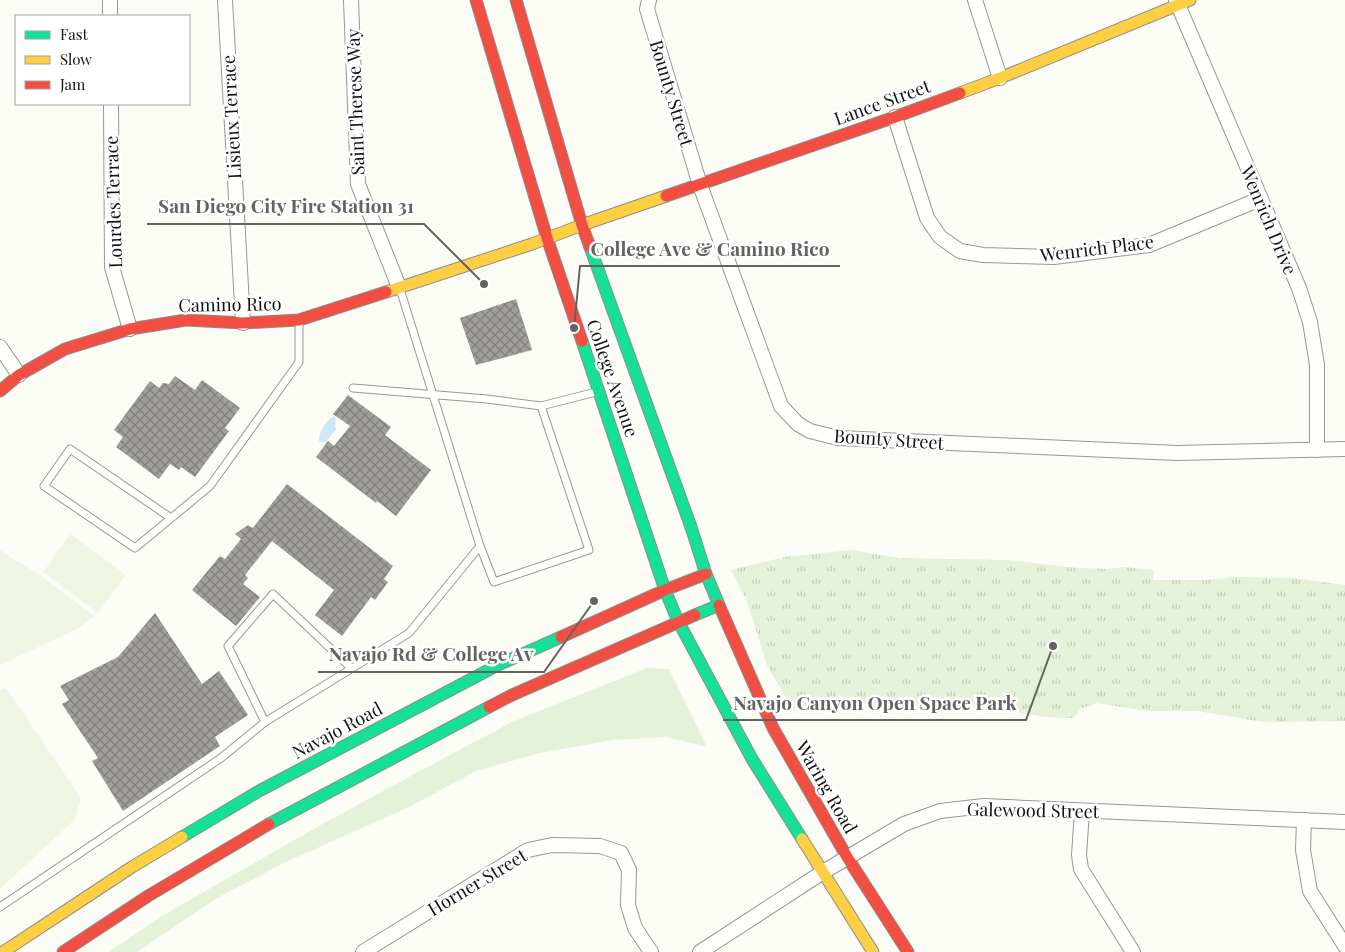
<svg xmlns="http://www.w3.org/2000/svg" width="1345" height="952" viewBox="0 0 1345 952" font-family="'Playfair Display',serif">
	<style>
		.grass { fill: #e5f1d8 }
		.park { fill: url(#park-tufts) }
		.pitch { fill: #eef5e2 }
		.water { fill: #cfe6f4 }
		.building { fill: url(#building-cross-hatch) }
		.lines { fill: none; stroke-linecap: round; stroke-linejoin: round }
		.lane-casing { stroke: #979795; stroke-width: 9 }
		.street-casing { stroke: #979795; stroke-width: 16 }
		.fast-casing { stroke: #8d8d8b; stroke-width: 13 }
		.slow-casing { stroke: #8d8d8b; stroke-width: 13 }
		.jam-casing { stroke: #8d8d8b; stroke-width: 13 }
		.lane { stroke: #fffffe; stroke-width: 7 }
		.street { stroke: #fffffe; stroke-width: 14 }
		.fast { stroke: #16e098; stroke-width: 11 }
		.slow { stroke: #ffcf43; stroke-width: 11 }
		.jam { stroke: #f24e42; stroke-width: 11 }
		.labels { text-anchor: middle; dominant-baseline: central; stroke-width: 5; stroke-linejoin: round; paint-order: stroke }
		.street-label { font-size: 18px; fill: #111; stroke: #fff }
		.leader { fill: none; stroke: #636362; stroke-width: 2 }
		.callout-dot { fill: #636362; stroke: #fff; stroke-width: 2 }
		.callout-label { font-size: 19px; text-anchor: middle; font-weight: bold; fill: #636362; stroke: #fff; stroke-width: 5; stroke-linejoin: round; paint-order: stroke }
	</style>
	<defs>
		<pattern id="park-tufts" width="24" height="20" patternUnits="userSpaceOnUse" patternTransform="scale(1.25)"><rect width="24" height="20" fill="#e5f1d8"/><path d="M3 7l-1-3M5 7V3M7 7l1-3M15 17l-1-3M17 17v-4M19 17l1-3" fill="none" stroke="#c3ceb8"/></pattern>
		<pattern id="building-cross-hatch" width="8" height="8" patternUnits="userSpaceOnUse" patternTransform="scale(1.25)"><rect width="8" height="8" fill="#a09f9c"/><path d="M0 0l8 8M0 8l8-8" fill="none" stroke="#81807e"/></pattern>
	</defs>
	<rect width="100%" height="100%" fill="#fcfcf7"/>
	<path class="grass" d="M 647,668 L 669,669 L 707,747 L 666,737 L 613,740 L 540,753 L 476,771 L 409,807 L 286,862 L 217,898 L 137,952 L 109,952 L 162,916 L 317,827 L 433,764 L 514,721 Z"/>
	<path class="park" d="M 851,550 L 899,558 L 1008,560 L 1078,568 L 1108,569 L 1124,567 L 1154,570 L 1153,580 L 1206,580 L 1233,577 L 1293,578 L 1345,585 L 1345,721 L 1263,722 L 1197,711 L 1147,711 L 1097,703 L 1080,709 L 1074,718 C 1042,719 1012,710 980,708 C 967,706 955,708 942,707 C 907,705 871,703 835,705 C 822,706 808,709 794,711 L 767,665 L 746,599 L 731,570 L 785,557 Z"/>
	<g class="pitch">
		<path d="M 71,534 L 126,575 L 98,613 L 43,572 Z"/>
		<path d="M 0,550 L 38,574 L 94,616 L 79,628 L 0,665 Z"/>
		<path d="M 6,688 L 81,798 L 75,819 L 0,889 L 0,690 Z"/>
	</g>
	<path class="water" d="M 334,416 L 336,418 L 335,427 L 337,429 C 335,431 334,432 332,434 C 328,439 327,445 319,441 C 319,432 325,421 334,416 Z"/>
	<g class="building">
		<path d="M 516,299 L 532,350 L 476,365 L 460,318 Z"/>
		<path d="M 175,376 L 195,390 L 202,380 L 240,408 L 225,428 L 229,431 L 195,477 L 181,467 L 179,470 L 170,464 L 159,479 L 116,447 L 123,437 L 114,430 L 150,381 L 159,388 L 163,383 L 169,384 Z"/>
		<path d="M 348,395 L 391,427 L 385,435 L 431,470 L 396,516 L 377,501 L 376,503 L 316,457 L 328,441 L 334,446 L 350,426 L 333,414 Z"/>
		<path d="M 287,484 L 393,566 L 384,579 L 388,582 L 375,600 L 371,597 L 342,636 L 315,615 L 334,590 L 272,541 L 245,575 L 248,578 L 243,584 L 260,597 L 236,626 L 192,590 L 220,556 L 225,559 L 241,539 L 235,534 L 248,525 L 253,528 Z"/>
		<path d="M 155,613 L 202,684 L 219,671 L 248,715 L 215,737 L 220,746 L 123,811 L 92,761 L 98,758 L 62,704 L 69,700 L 60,686 L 118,657 Z"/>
	</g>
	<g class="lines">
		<g class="lane-casing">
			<g id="lane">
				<path d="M 353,388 L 487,399 L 541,406 L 596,392"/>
				<path d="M 171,518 L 70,449 L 44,486 L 135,548 L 210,486 L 299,362 L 299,320"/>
				<path d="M 480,546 L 494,582 L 589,550 L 541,406"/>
				<path d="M 265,722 L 228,646 L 273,594 L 351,668"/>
				<path d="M 0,907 L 221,758 L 265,722 L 409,633 L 480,546 L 400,289"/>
			</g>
		</g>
		<g class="street-casing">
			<g id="street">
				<path d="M 110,0 L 110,16"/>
				<path d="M 225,0 L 243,323"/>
				<path d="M 351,0 L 358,184 L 399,287"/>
				<path d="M 649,0 L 647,9 L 700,185 L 781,406 L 798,424 L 810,431 L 838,438 L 1177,453 L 1345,449"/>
				<path d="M 975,0 L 1000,78"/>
				<path d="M 1176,0 L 1299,288 L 1310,322 L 1317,365 L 1317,450"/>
				<path d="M 111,104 L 112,267 L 130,329"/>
				<path d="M 895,117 L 927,218 L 940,237 L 960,251 L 983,255 L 1054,257 L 1149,245 L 1260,199"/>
				<path d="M 0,347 L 19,375"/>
				<path d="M 1082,811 L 1079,855 L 1081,869 L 1133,952"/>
				<path d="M 1304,820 L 1303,850 L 1310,891 L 1345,946"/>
				<path d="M 363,952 L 528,850 L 552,845 L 600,846 L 621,853 L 629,870 L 628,905 L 635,928 L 651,952"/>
				<path d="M 700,952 L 823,872 L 904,824 L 940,811 L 984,806 L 1345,822"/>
			</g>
		</g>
		<g class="fast-casing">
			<g id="fast">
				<path d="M 590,247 L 691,527 L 706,574 L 719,605 L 695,615"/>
				<path d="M 582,341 L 665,590 L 678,621"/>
				<path d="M 678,621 L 752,759 L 802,839"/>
				<path d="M 269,824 L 489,707"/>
				<path d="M 182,837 L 259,791 L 498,665 L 561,637"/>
			</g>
		</g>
		<g class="slow-casing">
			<g id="slow">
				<path d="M 960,93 L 1000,78 L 1190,0"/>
				<path d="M 386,292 L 532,244 L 582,225 L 666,196"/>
				<path d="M 802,839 L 873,952"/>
				<path d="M 3,952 L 132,867 L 182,837"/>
			</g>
		</g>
		<g class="jam-casing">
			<g id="jam">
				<path d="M 476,0 L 547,238 L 582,341"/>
				<path d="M 516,0 L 582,225 L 590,247"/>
				<path d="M 666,196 L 895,117 L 960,93"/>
				<path d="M 0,391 L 19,375 L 65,349 L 130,329 L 186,320 L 243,323 L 299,320 L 386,292"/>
				<path d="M 719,605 L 773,728 L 847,857 L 908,952"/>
				<path d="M 561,637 L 665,590 L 706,574"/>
				<path d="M 489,707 L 512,695 L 695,615"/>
				<path d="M 63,952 L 148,896 L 269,824"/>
			</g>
		</g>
		<use href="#lane" class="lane"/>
		<use href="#street" class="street"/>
		<use href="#fast" class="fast"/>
		<use href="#slow" class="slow"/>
		<use href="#jam" class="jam"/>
	</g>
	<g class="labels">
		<g class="street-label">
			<text transform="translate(672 93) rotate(73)">Bounty Street</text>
			<text transform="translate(355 102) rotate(-92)">Saint Therese Way</text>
			<text transform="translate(882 102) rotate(-20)">Lance Street</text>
			<text transform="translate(231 117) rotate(-93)">Lisieux Terrace</text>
			<text transform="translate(113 202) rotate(-92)">Lourdes Terrace</text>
			<text transform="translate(1269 220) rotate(67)">Wenrich Drive</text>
			<text transform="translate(1097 248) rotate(-7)">Wenrich Place</text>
			<text transform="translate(230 304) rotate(-1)">Camino Rico</text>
			<text transform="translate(613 378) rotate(71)">College Avenue</text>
			<text transform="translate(889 439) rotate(4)">Bounty Street</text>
			<text transform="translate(337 730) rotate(-28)">Navajo Road</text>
			<text transform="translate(827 787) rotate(60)">Waring Road</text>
			<text transform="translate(1033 810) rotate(1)">Galewood Street</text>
			<text transform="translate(477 882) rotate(-31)">Horner Street</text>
		</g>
	</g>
	<path class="leader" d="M484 284L424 224H147M574 328L580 266H840M594 601L544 672H318M1053 646L1026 720H723"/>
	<g class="callout-dot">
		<circle cx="484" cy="284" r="5"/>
		<circle cx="574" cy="328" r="5"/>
		<circle cx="594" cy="601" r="5"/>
		<circle cx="1053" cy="646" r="5"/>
	</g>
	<g class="callout-label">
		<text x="286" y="213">San Diego City Fire Station 31</text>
		<text x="710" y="256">College Ave &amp; Camino Rico</text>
		<text x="431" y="661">Navajo Rd &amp; College Av</text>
		<text x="875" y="710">Navajo Canyon Open Space Park</text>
	</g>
	<rect x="15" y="15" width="175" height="90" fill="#ffffff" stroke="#a0a0a0"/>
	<rect x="25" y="31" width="25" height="8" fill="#16e098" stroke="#a0a0a0"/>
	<text x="60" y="40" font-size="15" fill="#111111">Fast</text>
	<rect x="25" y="56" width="25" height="8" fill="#ffcf43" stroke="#a0a0a0"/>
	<text x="60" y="65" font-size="15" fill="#111111">Slow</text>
	<rect x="25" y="81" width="25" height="8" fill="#f24e42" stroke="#a0a0a0"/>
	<text x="60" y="90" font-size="15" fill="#111111">Jam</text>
</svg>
